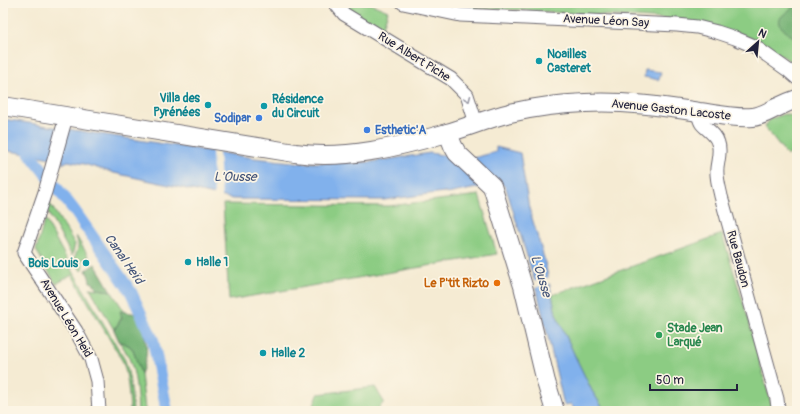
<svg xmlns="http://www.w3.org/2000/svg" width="800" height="414" viewBox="0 0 800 414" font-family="Pangolin,sans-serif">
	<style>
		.green { fill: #8ccc83; stroke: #57775f }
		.forest { fill: #71b071; stroke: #4a6956 }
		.water { fill: #81b1ec; stroke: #526a94 }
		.pier { fill: #f5ebd3 }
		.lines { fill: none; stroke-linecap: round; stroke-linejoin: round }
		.canal { stroke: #81b1ec; stroke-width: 12 }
		.street-casing { stroke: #6c6870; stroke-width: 15 }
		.secondary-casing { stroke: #6c6870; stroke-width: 20 }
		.street { stroke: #fff; stroke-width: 13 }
		.secondary { stroke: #fff; stroke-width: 18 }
		.oneway { stroke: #9c9ca7 }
		.culture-dot { fill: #0f9aa8; stroke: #fcf5e5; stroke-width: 1.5 }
		.shop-dot { fill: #3f7fe0; stroke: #fcf5e5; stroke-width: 1.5 }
		.food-dot { fill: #e8710a; stroke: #fcf5e5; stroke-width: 1.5 }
		.leisure-dot { fill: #2e9e5b; stroke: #fcf5e5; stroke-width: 1.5 }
		.labels { text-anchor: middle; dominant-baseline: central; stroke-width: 3.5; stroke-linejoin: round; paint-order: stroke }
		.street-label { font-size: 12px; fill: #22223b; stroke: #fcf5e5 }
		.culture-label { font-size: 12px; font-weight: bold; fill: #0d838f; stroke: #fcf5e5; text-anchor: start }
		.shop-label { font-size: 12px; font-weight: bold; fill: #366cbe; stroke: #fcf5e5; text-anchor: end }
		.food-label { font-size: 12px; font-weight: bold; fill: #c56008; stroke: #fcf5e5; text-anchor: end }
		.leisure-label { font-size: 12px; font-weight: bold; fill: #27864d; stroke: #fcf5e5; text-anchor: start }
		.water-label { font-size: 13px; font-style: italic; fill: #435479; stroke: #fcf5e5 }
	</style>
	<rect width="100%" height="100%" fill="#fcf5e5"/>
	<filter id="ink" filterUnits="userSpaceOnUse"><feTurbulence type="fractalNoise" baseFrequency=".025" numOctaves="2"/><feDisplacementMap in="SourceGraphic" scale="8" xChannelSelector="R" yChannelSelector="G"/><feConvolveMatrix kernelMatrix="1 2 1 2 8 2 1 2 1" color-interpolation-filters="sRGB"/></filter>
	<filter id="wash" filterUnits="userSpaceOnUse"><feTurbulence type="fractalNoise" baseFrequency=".012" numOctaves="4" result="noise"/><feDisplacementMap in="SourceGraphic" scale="16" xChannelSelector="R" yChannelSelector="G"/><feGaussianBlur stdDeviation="0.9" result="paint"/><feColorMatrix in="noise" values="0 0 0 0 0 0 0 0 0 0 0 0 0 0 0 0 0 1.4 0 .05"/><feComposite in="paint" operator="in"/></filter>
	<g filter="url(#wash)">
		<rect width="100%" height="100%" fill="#f5ebd3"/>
		<g class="green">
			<path d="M 348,3 L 369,3 L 388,11 L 382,30 L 346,9 Z"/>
			<path d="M 428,3 L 797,3 L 797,62 L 795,65 L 780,54 L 750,38 L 683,20 L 450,6 Z"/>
			<path d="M 785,114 L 797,117 L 797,151 L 787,155 L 765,127 L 770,119 Z"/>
			<path d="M 479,195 L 497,254 L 229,300 L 223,204 L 389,206 Z"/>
			<path d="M 49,202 L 75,244 L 72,256 L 47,211 Z"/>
			<path d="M 45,219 L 74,273 L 125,360 C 130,378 132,392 133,411 L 130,411 C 129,394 128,378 123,362 L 72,275 L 56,284 L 36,250 Z"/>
			<path d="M 722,234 L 747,315 L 772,407 L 770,411 L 605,411 L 592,391 L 575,356 L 556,314 L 552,295 Z"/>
			<path d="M 76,236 L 89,257 L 81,260 L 84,268 L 81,271 L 74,258 C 79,248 79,246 76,236 Z"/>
			<path d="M 90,288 L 111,291 L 125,312 L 121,311 L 122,317 L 114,330 Z"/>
			<path d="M 119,341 L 130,346 L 133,350 L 141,374 L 145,409 L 148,411 L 138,411 C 136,384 136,364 119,341 Z"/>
			<path d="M 375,387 L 384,402 L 376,411 L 312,411 L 318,394 Z"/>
		</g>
		<g class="forest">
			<path d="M 796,3 L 797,3 L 797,39 C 790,35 773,25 782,16 C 787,11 791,10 796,3 Z"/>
			<path d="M 95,264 L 111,291 L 97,289 L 93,283 L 90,282 L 89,277 L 86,270 Z"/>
			<path d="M 120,311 L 137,314 C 146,337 151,350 141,374 L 133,350 L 130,346 L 119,341 L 114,330 L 122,318 Z"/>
		</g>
		<g class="water">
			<path d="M 645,70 L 661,72 L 659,80 L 644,77 Z"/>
			<path d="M 3,119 L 254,158 L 302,163 L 371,162 L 430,153 L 448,156 L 458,162 L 496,152 L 496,147 L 520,153 L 529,208 L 544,258 L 556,314 L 575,356 L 592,391 L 605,411 L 575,411 L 571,404 L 564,405 L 535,282 L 506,188 L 501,183 L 447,194 L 444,192 L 384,200 L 233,199 L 114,173 L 84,164 L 68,161 L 62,164 L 63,160 L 3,150 Z"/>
		</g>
		<g class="pier">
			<path d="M 212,150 L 219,152 L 222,198 L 214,197 Z"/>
			<path d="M 550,277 L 552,283 L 534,288 L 532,282 Z"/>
		</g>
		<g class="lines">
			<path class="canal" d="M 23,141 L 31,155 L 74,210 L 131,292 L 153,340 L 167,411"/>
		</g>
	</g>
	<g filter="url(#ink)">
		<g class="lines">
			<g class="street-casing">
				<g id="street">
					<path d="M 335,3 L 344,14 L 451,79 L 467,95 L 476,123"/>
					<path d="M 403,3 L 460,15 L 677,25 L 697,27 L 717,32 L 735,38 L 754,46 L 789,71 L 797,78"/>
					<path d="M 698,112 C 699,116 699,120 702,124 C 707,130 716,134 718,143 C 721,151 718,159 717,168 C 716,177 719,187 721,196 L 777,399 L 778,408 L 777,411"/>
					<path d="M 66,117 L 45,192 L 24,253 L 76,331 L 91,359 L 97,381 L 99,411"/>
				</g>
			</g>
			<g class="secondary-casing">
				<g id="secondary">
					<path d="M 3,106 L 295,153 C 346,160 398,147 447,133 C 468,127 489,118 510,113 C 535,107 560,104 585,103 C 623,101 661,106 699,112 C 716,114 735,119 753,117 C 762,116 769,111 778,107 C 784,104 791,101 797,99"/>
					<path d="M 448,133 L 453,146 L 457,153 L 492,186 L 523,286 L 546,382 L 555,411"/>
				</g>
			</g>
			<use href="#street" class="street"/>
			<use href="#secondary" class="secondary"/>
		</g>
		<defs><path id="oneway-chevron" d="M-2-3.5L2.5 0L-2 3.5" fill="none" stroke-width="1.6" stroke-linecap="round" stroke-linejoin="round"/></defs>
		<use class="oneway" href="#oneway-chevron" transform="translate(468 99) rotate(67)"/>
	</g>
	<g class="culture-dot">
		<circle cx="539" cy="61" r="4"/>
		<circle cx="208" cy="105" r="4"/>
		<circle cx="264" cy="106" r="4"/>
		<circle cx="188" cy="262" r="4"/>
		<circle cx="86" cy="263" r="4"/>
		<circle cx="263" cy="353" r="4"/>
	</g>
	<g class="shop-dot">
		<circle cx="259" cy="118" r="4"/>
		<circle cx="367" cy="130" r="4"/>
	</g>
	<circle class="food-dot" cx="497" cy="283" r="4"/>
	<circle class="leisure-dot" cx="659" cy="335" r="4"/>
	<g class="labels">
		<g class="street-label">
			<text transform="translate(606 21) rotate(3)">Avenue Léon Say</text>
			<text transform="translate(414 57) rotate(32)">Rue Albert Piche</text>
			<text transform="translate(671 110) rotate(6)">Avenue Gaston Lacoste</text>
			<text transform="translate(738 259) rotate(75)">Rue Baudon</text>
			<text transform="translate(66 318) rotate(59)">Avenue Léon Heid</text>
		</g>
		<g class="culture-label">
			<text x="547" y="54">Noailles<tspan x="547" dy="14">Casteret</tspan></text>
			<text x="200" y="98" text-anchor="end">Villa des<tspan x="200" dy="14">Pyrénées</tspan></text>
			<text x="272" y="99">Résidence<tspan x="272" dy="14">du Circuit</tspan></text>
			<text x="196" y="262">Halle 1</text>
			<text x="78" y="263" text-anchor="end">Bois Louis</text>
			<text x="271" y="353">Halle 2</text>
		</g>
		<g class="shop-label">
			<text x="251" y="118">Sodipar</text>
			<text x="375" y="130" text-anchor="start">Esthetic'A</text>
		</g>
		<g class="food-label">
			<text x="489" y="283">Le P'tit Rizto</text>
		</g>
		<g class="leisure-label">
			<text x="667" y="328">Stade Jean<tspan x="667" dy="14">Larqué</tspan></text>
		</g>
		<g class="water-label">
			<text x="235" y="177">L'Ousse</text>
			<text transform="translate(124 259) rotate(55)">Canal Heïd</text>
			<text transform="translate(541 276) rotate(73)">L'Ousse</text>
		</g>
	</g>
	<rect width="800" height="414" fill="none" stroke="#fcf5e5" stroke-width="16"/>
	<g transform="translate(758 42) rotate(27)" stroke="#fcf5e5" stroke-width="3" paint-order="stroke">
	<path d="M0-3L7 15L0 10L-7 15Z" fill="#22223b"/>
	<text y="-6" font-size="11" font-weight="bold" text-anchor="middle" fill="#22223b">N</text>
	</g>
	<path d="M650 384v6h87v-6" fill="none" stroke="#22223b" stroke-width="2"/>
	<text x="656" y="384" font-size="12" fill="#22223b" stroke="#fcf5e5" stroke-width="3" paint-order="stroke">50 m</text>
</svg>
